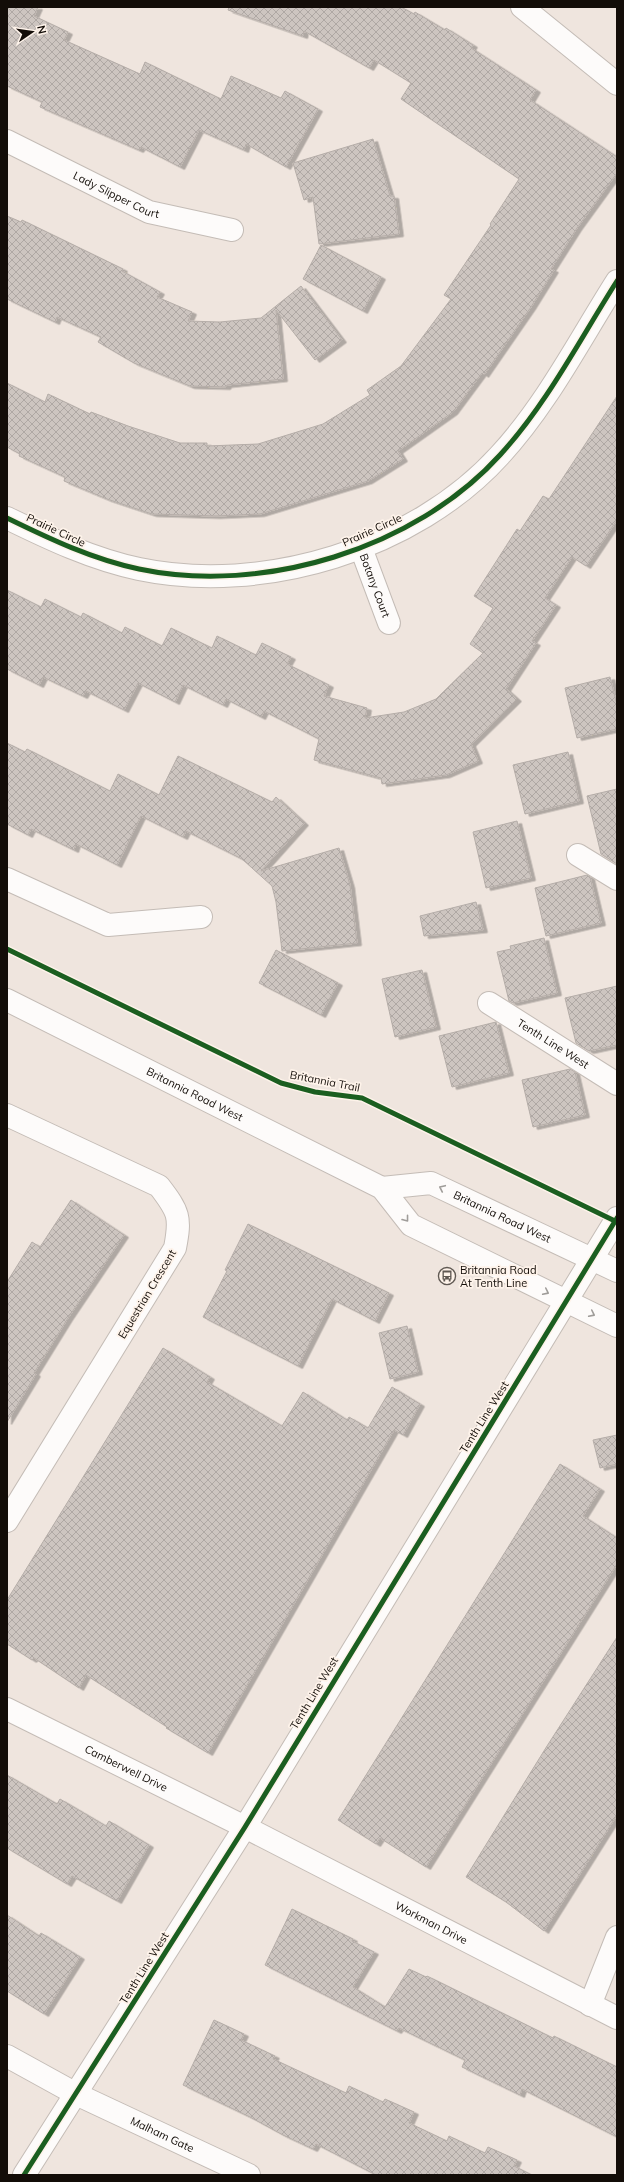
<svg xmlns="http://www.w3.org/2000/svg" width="624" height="2182" viewBox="0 0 624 2182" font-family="Mulish,sans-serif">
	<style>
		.building { fill: url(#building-cross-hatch); stroke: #b5ada8; filter: url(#shadow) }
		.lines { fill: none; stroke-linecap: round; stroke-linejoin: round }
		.minor-casing { stroke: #c4bcb6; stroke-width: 24 }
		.tertiary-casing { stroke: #c4bcb6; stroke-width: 24 }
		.secondary-casing { stroke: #c4bcb6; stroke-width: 24 }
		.minor { stroke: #fdfbfa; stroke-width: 22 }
		.tertiary { stroke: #fdfbfa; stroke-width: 22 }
		.secondary { stroke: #fdfbfa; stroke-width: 22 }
		.cycleway-casing { stroke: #fef3ea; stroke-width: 8 }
		.cycleway { stroke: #1b5e20; stroke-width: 5 }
		.oneway { stroke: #9f9c99 }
		.labels { text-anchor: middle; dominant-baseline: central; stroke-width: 3.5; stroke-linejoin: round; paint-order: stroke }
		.street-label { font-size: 11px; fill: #130d08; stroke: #fef3ea }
		.poi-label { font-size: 11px; fill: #130d08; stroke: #fef3ea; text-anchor: start }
	</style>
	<defs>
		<pattern id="building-cross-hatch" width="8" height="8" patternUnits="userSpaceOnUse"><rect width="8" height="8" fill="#cdc5c0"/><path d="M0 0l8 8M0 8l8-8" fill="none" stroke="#afa8a4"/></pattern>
		<filter id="shadow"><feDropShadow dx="4.5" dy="2.5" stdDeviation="0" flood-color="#0004"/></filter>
	</defs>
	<rect width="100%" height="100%" fill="#efe5de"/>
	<g class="building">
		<path d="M 7,7 L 38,7 L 34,16 L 68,32 L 64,40 L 140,74 L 145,62 L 221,99 L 231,76 L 281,98 L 285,91 L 318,109 L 286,167 L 246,144 L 244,150 L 199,130 L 180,167 L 141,147 L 139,150 L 40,107 L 42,102 L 7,86 Z"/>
		<path d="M 229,7 L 401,7 L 414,14 L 415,12 L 445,30 L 446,28 L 473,45 L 471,48 L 536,90 L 530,100 L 617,157 L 617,173 L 577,228 L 551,269 L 554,270 L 531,307 L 484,375 L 482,373 L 453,412 L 398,451 L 403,459 L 368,481 L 260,514 L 216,516 L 152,514 L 107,499 L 64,481 L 65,477 L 19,456 L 20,454 L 7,447 L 7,383 L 45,402 L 48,394 L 90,414 L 91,412 L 128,426 L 180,443 L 207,443 L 207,446 L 258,444 L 323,424 L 370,395 L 367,390 L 401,366 L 451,299 L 444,295 L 491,225 L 490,224 L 519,179 L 401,99 L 411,83 L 374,60 L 369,68 L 304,31 L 303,36 L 228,10 Z"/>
		<path d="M 373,139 L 390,196 L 394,196 L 399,234 L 319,244 L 313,197 L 304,200 L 293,163 Z"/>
		<path d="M 7,216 L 21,222 L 22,220 L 123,269 L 122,271 L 160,292 L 157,297 L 192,312 L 188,321 L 220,322 L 261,318 L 301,286 L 342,340 L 315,360 L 276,310 L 283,379 L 227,385 L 226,387 L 190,386 L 134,363 L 98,342 L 101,337 L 57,317 L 55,322 L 7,299 Z"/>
		<path d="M 321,245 L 381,277 L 363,311 L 303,279 Z"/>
		<path d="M 617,396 L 617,520 L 586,566 L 572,557 L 545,598 L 556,605 L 532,641 L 536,643 L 506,689 L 517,699 L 471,744 L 478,761 L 446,775 L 382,784 L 381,778 L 314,760 L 319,739 L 264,711 L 261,717 L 226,699 L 223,705 L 183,685 L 175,702 L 138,683 L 124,710 L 86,691 L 83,696 L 43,677 L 39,685 L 7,669 L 7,590 L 41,607 L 45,599 L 81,617 L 83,613 L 122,633 L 125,627 L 162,646 L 171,628 L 212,648 L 217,636 L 256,655 L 262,643 L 291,657 L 287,664 L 329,685 L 324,696 L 367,708 L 365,718 L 404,712 L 436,699 L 483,653 L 470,644 L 493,608 L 474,596 L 517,529 L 520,531 L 543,496 L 549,499 Z"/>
		<path d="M 610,677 L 617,705 L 617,729 L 577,738 L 565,688 Z"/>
		<path d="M 7,743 L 25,752 L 27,749 L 110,791 L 118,774 L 159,795 L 178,756 L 272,802 L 276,797 L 304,823 L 261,871 L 339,848 L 350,885 L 357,943 L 282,951 L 276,902 L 272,886 L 242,859 L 186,831 L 183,837 L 141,816 L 117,865 L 76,844 L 74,850 L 31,829 L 28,835 L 7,824 Z"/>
		<path d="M 568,752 L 579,801 L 525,814 L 513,765 Z"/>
		<path d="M 617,789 L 617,864 L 601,854 L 587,796 Z"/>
		<path d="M 517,821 L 531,878 L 486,888 L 473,832 Z"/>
		<path d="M 587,875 L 590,877 L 601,923 L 546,936 L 535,888 Z"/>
		<path d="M 476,902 L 483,930 L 424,936 L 420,916 Z"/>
		<path d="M 544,938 L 557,993 L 513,1003 L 509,1001 L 497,952 L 511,949 L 510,946 Z"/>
		<path d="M 276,950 L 338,983 L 321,1015 L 259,983 Z"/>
		<path d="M 422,970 L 436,1027 L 395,1037 L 382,979 Z"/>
		<path d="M 617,986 L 617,1045 L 589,1051 L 576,1043 L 565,998 Z"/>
		<path d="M 496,1022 L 509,1073 L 452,1087 L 439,1036 Z"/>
		<path d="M 570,1069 L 575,1072 L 585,1115 L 533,1127 L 522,1080 Z"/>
		<path d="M 71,1200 L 124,1235 L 68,1318 L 34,1373 L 36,1374 L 7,1422 L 7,1282 L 32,1242 L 40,1247 Z"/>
		<path d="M 248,1224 L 389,1293 L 375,1321 L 332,1299 L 298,1366 L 203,1317 L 227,1271 L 225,1270 Z"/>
		<path d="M 407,1326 L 418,1372 L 390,1379 L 379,1333 Z"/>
		<path d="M 163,1348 L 210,1377 L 207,1382 L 282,1426 L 303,1392 L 347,1420 L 349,1417 L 368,1428 L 392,1387 L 420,1404 L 403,1435 L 394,1430 L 208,1753 L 166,1728 L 167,1727 L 86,1675 L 79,1688 L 34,1658 L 32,1660 L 7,1644 L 7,1600 Z"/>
		<path d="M 617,1435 L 617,1464 L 600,1468 L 593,1440 Z"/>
		<path d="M 560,1464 L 600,1489 L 583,1516 L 617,1538 L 617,1564 L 426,1867 L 380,1838 L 376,1844 L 338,1820 Z"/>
		<path d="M 617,1637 L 617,1815 L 544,1931 L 506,1902 L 466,1877 L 547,1746 Z"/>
		<path d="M 7,1775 L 57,1804 L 60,1799 L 106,1826 L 109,1821 L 149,1845 L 117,1901 L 72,1876 L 67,1884 L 7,1848 Z"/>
		<path d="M 292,1909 L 353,1939 L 352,1941 L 374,1952 L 353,1987 L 385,2007 L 409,1969 L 426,1977 L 427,1976 L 553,2038 L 554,2036 L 617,2067 L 617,2137 L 522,2089 L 520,2095 L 462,2067 L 465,2060 L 399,2028 L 397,2031 L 265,1965 Z"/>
		<path d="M 7,1915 L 39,1936 L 41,1933 L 80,1957 L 44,2014 L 7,1991 Z"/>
		<path d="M 214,2020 L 244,2034 L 241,2040 L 275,2056 L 273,2059 L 346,2093 L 349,2086 L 383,2102 L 385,2099 L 414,2112 L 409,2123 L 447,2141 L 449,2136 L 485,2153 L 488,2147 L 517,2160 L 514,2166 L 532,2175 L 376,2175 L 316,2144 L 313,2149 L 283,2135 L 250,2117 L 183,2085 Z"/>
	</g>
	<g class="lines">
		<g class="minor-casing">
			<g id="minor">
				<path d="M 522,7 L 617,84"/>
				<path id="s1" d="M 7,141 L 149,212 L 232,230"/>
				<path d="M 7,518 C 50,539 92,559 139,569 C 263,595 415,549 500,455 C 547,404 580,339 617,281"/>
				<path id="s2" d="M 361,548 L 389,623"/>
				<path d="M 578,855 L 617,879"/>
				<path d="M 7,879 L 108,925 L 201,917"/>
				<path id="s3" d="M 489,1003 L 617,1084"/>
				<path d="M 7,1115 L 159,1186 C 179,1212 181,1217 175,1248 L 7,1521"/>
				<path d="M 590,2005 L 617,1937"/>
				<path id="s4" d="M 7,2056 L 76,2094 L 249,2175"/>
			</g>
		</g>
		<g class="tertiary-casing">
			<g id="tertiary">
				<path id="s5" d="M 7,1709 L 245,1827 L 617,2018"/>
				<path d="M 24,2175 L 245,1827 L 617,1218"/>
			</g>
		</g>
		<g class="secondary-casing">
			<g id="secondary">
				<path id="s6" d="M 7,1000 L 382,1188 L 411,1225 L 617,1326"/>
				<path id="s7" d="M 382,1188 L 431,1183 L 617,1271"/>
			</g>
		</g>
		<use href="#minor" class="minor"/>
		<use href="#tertiary" class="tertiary"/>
		<use href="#secondary" class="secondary"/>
		<g class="cycleway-casing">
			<g id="cycleway">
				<path d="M 7,518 C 50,539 92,559 139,569 C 263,595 415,549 500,455 C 547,404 580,339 617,281"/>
				<path d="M 7,949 L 281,1083 L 315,1092 L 362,1098 L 617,1222"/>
				<path d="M 24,2175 L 245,1827 L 617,1218"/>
			</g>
		</g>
		<use href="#cycleway" class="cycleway"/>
	</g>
	<defs><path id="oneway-chevron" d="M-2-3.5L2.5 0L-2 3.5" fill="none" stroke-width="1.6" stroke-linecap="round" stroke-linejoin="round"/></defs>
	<g class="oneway">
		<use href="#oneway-chevron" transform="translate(442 1188) rotate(-155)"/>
		<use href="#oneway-chevron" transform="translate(406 1219) rotate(52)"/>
		<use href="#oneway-chevron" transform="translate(546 1292) rotate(26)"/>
		<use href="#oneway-chevron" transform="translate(592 1314) rotate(26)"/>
	</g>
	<defs>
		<g id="bus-ring" transform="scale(0.9)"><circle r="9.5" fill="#fef3ea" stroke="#605953" stroke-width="1.5"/><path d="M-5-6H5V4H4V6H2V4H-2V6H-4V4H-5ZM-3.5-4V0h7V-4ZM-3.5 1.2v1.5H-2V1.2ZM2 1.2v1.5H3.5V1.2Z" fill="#605953"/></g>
	</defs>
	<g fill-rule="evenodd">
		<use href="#bus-ring" x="447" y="1276"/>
	</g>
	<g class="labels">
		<g class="street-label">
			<text stroke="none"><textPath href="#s1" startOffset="122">Lady Slipper Court</textPath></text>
			<text transform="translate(56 530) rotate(25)">Prairie Circle</text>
			<text transform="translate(372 530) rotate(-24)">Prairie Circle</text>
			<text stroke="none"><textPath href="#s2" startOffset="40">Botany Court</textPath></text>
			<text stroke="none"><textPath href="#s3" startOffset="76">Tenth Line West</textPath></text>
			<text transform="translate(325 1081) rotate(11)">Britannia Trail</text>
			<text stroke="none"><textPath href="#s6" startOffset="210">Britannia Road West</textPath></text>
			<text stroke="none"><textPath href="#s7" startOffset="128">Britannia Road West</textPath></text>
			<text transform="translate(147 1294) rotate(-59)">Equestrian Crescent</text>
			<text transform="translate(484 1417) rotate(-58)">Tenth Line West</text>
			<text transform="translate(314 1693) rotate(-59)">Tenth Line West</text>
			<text stroke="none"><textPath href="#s5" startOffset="133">Camberwell Drive</textPath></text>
			<text stroke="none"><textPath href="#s5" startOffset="475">Workman Drive</textPath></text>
			<text transform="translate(144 1968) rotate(-58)">Tenth Line West</text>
			<text stroke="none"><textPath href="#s4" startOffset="174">Malham Gate</textPath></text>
		</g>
		<g class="poi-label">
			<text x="460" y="1270">Britannia Road<tspan x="460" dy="13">At Tenth Line</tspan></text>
		</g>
	</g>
	<rect width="624" height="2182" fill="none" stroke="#130d08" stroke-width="16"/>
	<g transform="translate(32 32) rotate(77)" stroke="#fef3ea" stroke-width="3" paint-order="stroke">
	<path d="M0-3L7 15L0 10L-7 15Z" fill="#130d08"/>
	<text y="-6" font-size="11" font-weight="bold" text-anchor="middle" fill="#130d08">N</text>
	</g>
</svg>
